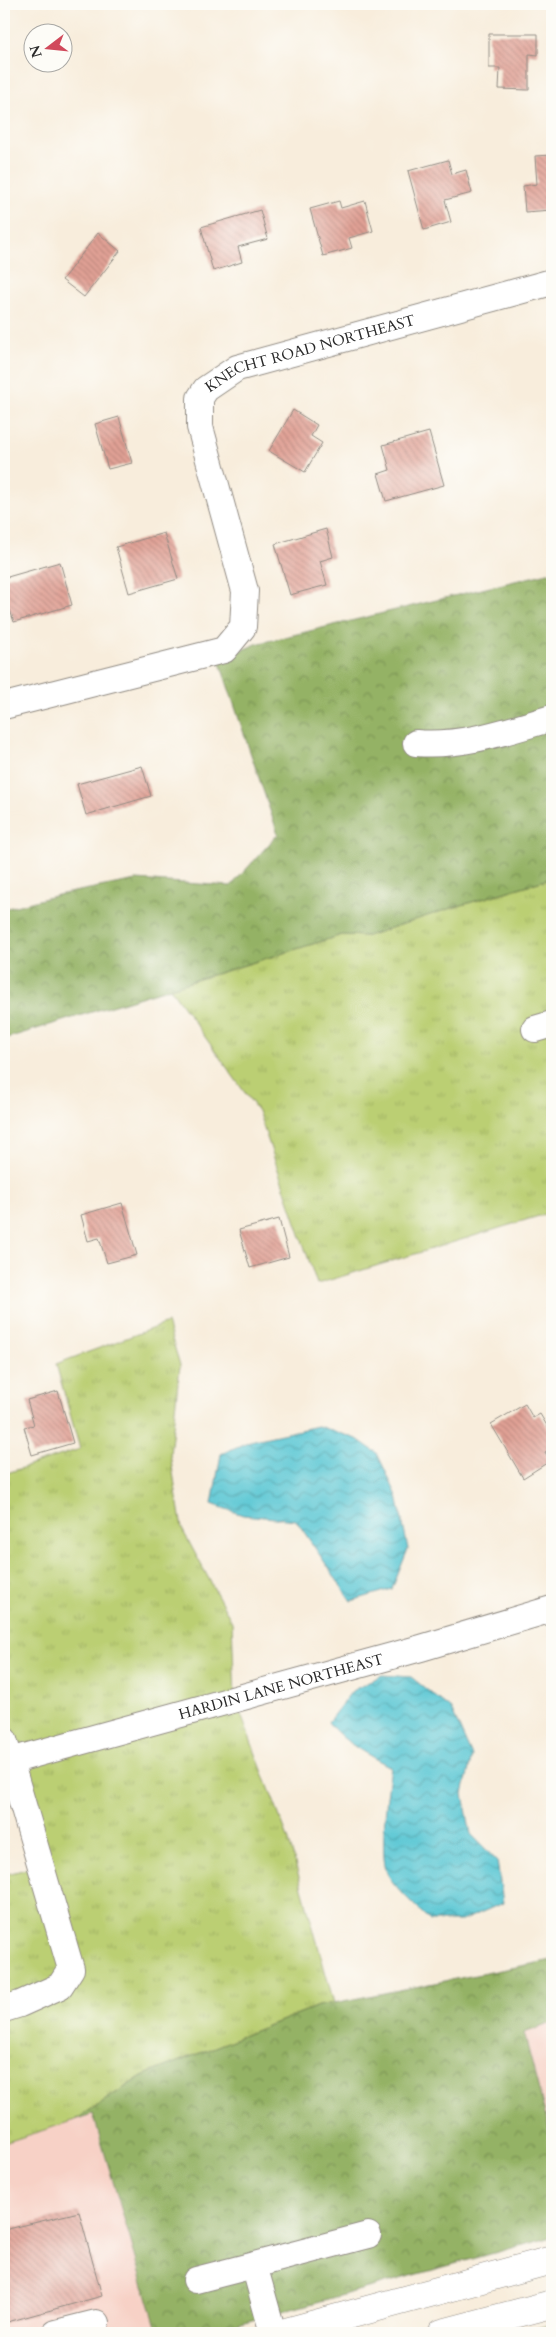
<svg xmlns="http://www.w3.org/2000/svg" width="556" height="2337" viewBox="0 0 556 2337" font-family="Cardo,serif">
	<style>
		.built { fill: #f7d1c6 }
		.grass { fill: url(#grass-tufts); stroke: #737d4f }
		.forest { fill: url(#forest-crowns); stroke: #606e48 }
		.wetland { fill: url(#wetland-marsh); stroke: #737d4f }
		.water { fill: url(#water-waves); stroke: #437980 }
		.building { fill: url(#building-back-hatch) }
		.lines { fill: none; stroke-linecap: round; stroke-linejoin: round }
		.minor-casing { stroke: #928c84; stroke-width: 28 }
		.major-casing { stroke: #928c84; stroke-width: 29 }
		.minor { stroke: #fff; stroke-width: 26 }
		.major { stroke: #fff; stroke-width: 28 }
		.labels { text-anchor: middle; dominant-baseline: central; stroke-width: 4.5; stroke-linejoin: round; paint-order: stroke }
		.street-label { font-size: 15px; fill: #2b2b2b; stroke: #fdfcf7 }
	</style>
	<defs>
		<pattern id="grass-tufts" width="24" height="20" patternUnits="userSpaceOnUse" patternTransform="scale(1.25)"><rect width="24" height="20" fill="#bbcf73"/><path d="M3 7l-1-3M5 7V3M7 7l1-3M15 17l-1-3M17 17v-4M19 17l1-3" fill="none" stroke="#a1b264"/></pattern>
		<pattern id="forest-crowns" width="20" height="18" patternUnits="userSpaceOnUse" patternTransform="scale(1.25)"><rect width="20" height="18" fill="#94b265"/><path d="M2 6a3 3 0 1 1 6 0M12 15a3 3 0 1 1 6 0" fill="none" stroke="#799153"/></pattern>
		<pattern id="wetland-marsh" width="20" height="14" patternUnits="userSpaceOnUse" patternTransform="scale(1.25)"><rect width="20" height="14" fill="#bbcf73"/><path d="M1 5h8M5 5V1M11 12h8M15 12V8" fill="none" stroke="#a1b264"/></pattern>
		<pattern id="water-waves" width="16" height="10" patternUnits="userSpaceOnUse" patternTransform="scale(1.25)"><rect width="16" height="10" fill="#5bc7d4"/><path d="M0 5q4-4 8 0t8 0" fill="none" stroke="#4ba2ac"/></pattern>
		<pattern id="building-back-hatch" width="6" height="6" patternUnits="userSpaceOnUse" patternTransform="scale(1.25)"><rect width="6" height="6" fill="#e1a195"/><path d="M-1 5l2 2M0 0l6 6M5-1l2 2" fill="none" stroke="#b7837a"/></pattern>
	</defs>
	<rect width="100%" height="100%" fill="#fdfcf7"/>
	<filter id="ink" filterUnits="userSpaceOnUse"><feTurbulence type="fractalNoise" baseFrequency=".02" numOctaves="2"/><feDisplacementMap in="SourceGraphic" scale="10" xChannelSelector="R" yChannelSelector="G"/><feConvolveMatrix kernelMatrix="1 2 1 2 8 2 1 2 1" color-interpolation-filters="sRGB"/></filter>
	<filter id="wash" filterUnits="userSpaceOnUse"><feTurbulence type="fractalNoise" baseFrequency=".0096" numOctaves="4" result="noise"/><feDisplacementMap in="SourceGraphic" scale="20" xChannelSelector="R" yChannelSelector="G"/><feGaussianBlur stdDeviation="1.12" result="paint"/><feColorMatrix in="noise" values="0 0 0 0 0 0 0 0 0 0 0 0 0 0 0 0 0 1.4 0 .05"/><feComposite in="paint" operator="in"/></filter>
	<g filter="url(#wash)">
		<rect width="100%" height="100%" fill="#f8eddc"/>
		<g class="built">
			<path d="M 552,2023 L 552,2140 L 524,2033 Z"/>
			<path d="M 92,2114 L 158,2333 L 4,2333 L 4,2143 Z"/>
		</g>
		<g class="grass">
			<path d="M 552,878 L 552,1212 L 317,1284 L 258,1111 L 170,988 L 342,935 L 367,936 L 445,910 Z"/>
			<path d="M 167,1323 L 180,1365 L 170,1454 L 182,1529 L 232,1622 L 235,1699 L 289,1841 L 334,2003 L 318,2006 L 142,2076 L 75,2120 L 4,2143 L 4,1875 L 33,1867 L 4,1757 L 4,1474 L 80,1449 L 56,1364 Z"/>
		</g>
		<g class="forest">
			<path d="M 552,572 L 552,878 L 445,910 L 367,936 L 342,935 L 4,1039 L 4,909 L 58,895 L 136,880 L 231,886 L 278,834 L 219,660 L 256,644 Z"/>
			<path d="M 552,1960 L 552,2023 L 524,2033 L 552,2140 L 552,2237 L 205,2333 L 158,2333 L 93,2114 L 75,2120 L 142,2076 L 318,2006 Z"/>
		</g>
		<path class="wetland" d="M 552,2324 L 552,2333 L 519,2333 Z"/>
		<g class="water">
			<path d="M 318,1426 L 357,1439 L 377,1453 L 397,1496 L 408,1549 L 392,1589 L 351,1601 L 296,1520 L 243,1515 L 212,1504 L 221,1454 L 250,1441 Z"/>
			<path d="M 382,1675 L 411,1677 L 451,1709 L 472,1756 L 463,1794 L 471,1834 L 497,1861 L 503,1903 L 461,1921 L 430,1921 C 418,1908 396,1889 388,1875 C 378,1858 388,1787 391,1767 C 368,1755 344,1743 328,1722 L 352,1691 Z"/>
		</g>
		<g id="blocks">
			<g class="building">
				<path d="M 489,34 L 538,34 L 538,55 L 529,54 L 529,90 L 499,89 L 500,68 L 489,68 Z"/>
				<path d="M 552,155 L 552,210 L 525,212 L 523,186 L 537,184 L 535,156 Z"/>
				<path d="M 448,160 L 452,174 L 466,170 L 472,193 L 445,200 L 451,222 L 424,230 L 408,171 Z"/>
				<path d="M 339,201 L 341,208 L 365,201 L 373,231 L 349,238 L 352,248 L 323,256 L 310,209 Z"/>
				<path d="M 260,210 L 268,239 L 238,247 L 242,262 L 213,271 L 201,227 Z"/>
				<path d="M 98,233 L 120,251 L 84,297 L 62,280 Z"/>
				<path d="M 293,410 L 317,425 L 311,436 L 322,443 L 305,472 L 269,451 Z"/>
				<path d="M 119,417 L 132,463 L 108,469 L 95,424 Z"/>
				<path d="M 429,432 L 444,485 L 386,501 L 378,474 L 390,470 L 383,445 Z"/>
				<path d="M 326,529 L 333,557 L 320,561 L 327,585 L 290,595 L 275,544 Z"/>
				<path d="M 164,533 L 178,579 L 129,593 L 116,547 Z"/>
				<path d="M 60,562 L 72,605 L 14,622 L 10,610 L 4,612 L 4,578 Z"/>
				<path d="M 142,766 L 151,796 L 86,815 L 77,784 Z"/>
				<path d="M 122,1203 L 137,1255 L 107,1263 L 99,1238 L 88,1241 L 81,1215 Z"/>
				<path d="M 279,1219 L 289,1257 L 250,1268 L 239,1230 Z"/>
				<path d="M 58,1391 L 73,1443 L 32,1455 L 24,1427 L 34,1425 L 27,1400 Z"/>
				<path d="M 525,1404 L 533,1418 L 540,1414 L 552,1434 L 552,1448 L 545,1452 L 550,1461 L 523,1478 L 491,1424 Z"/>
				<path d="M 79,2212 L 102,2296 L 4,2323 L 4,2230 Z"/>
			</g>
		</g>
	</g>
	<g filter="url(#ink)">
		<use href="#blocks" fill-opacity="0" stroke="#928c84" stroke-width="1"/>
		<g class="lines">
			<g class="minor-casing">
				<g id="minor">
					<path id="s1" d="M 4,706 L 224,650 L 243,627 L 245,591 L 200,427 L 200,398 L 206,389 L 237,368 L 552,282"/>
					<path d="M 416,743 C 463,747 507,731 552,718"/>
					<path d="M 535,1029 L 552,1024"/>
					<path d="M 4,1740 L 71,1969 L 60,1986 L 20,2004 L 4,2009"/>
					<path id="s2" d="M 10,1761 L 421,1648 L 552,1609"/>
					<path d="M 254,2265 L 368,2235"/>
					<path d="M 196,2280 L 254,2265 L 273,2333"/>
					<path d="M 56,2333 L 96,2323"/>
				</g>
			</g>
			<g class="major-casing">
				<g id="major">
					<path d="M 282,2333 L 552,2260"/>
					<path d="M 442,2333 L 552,2304"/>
				</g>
			</g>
			<use href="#minor" class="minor"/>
			<use href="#major" class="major"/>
		</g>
	</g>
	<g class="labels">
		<g class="street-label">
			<text stroke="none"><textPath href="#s1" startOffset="614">KNECHT ROAD NORTHEAST</textPath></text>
			<text stroke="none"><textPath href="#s2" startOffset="281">HARDIN LANE NORTHEAST</textPath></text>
		</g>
	</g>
	<rect width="556" height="2337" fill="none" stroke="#fdfcf7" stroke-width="20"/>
	<g transform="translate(48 48) rotate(254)"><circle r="24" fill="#fdfcf7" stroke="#a9a8a5"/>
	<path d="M0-4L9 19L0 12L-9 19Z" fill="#d1495b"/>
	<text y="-8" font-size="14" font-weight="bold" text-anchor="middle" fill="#2b2b2b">N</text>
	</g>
</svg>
